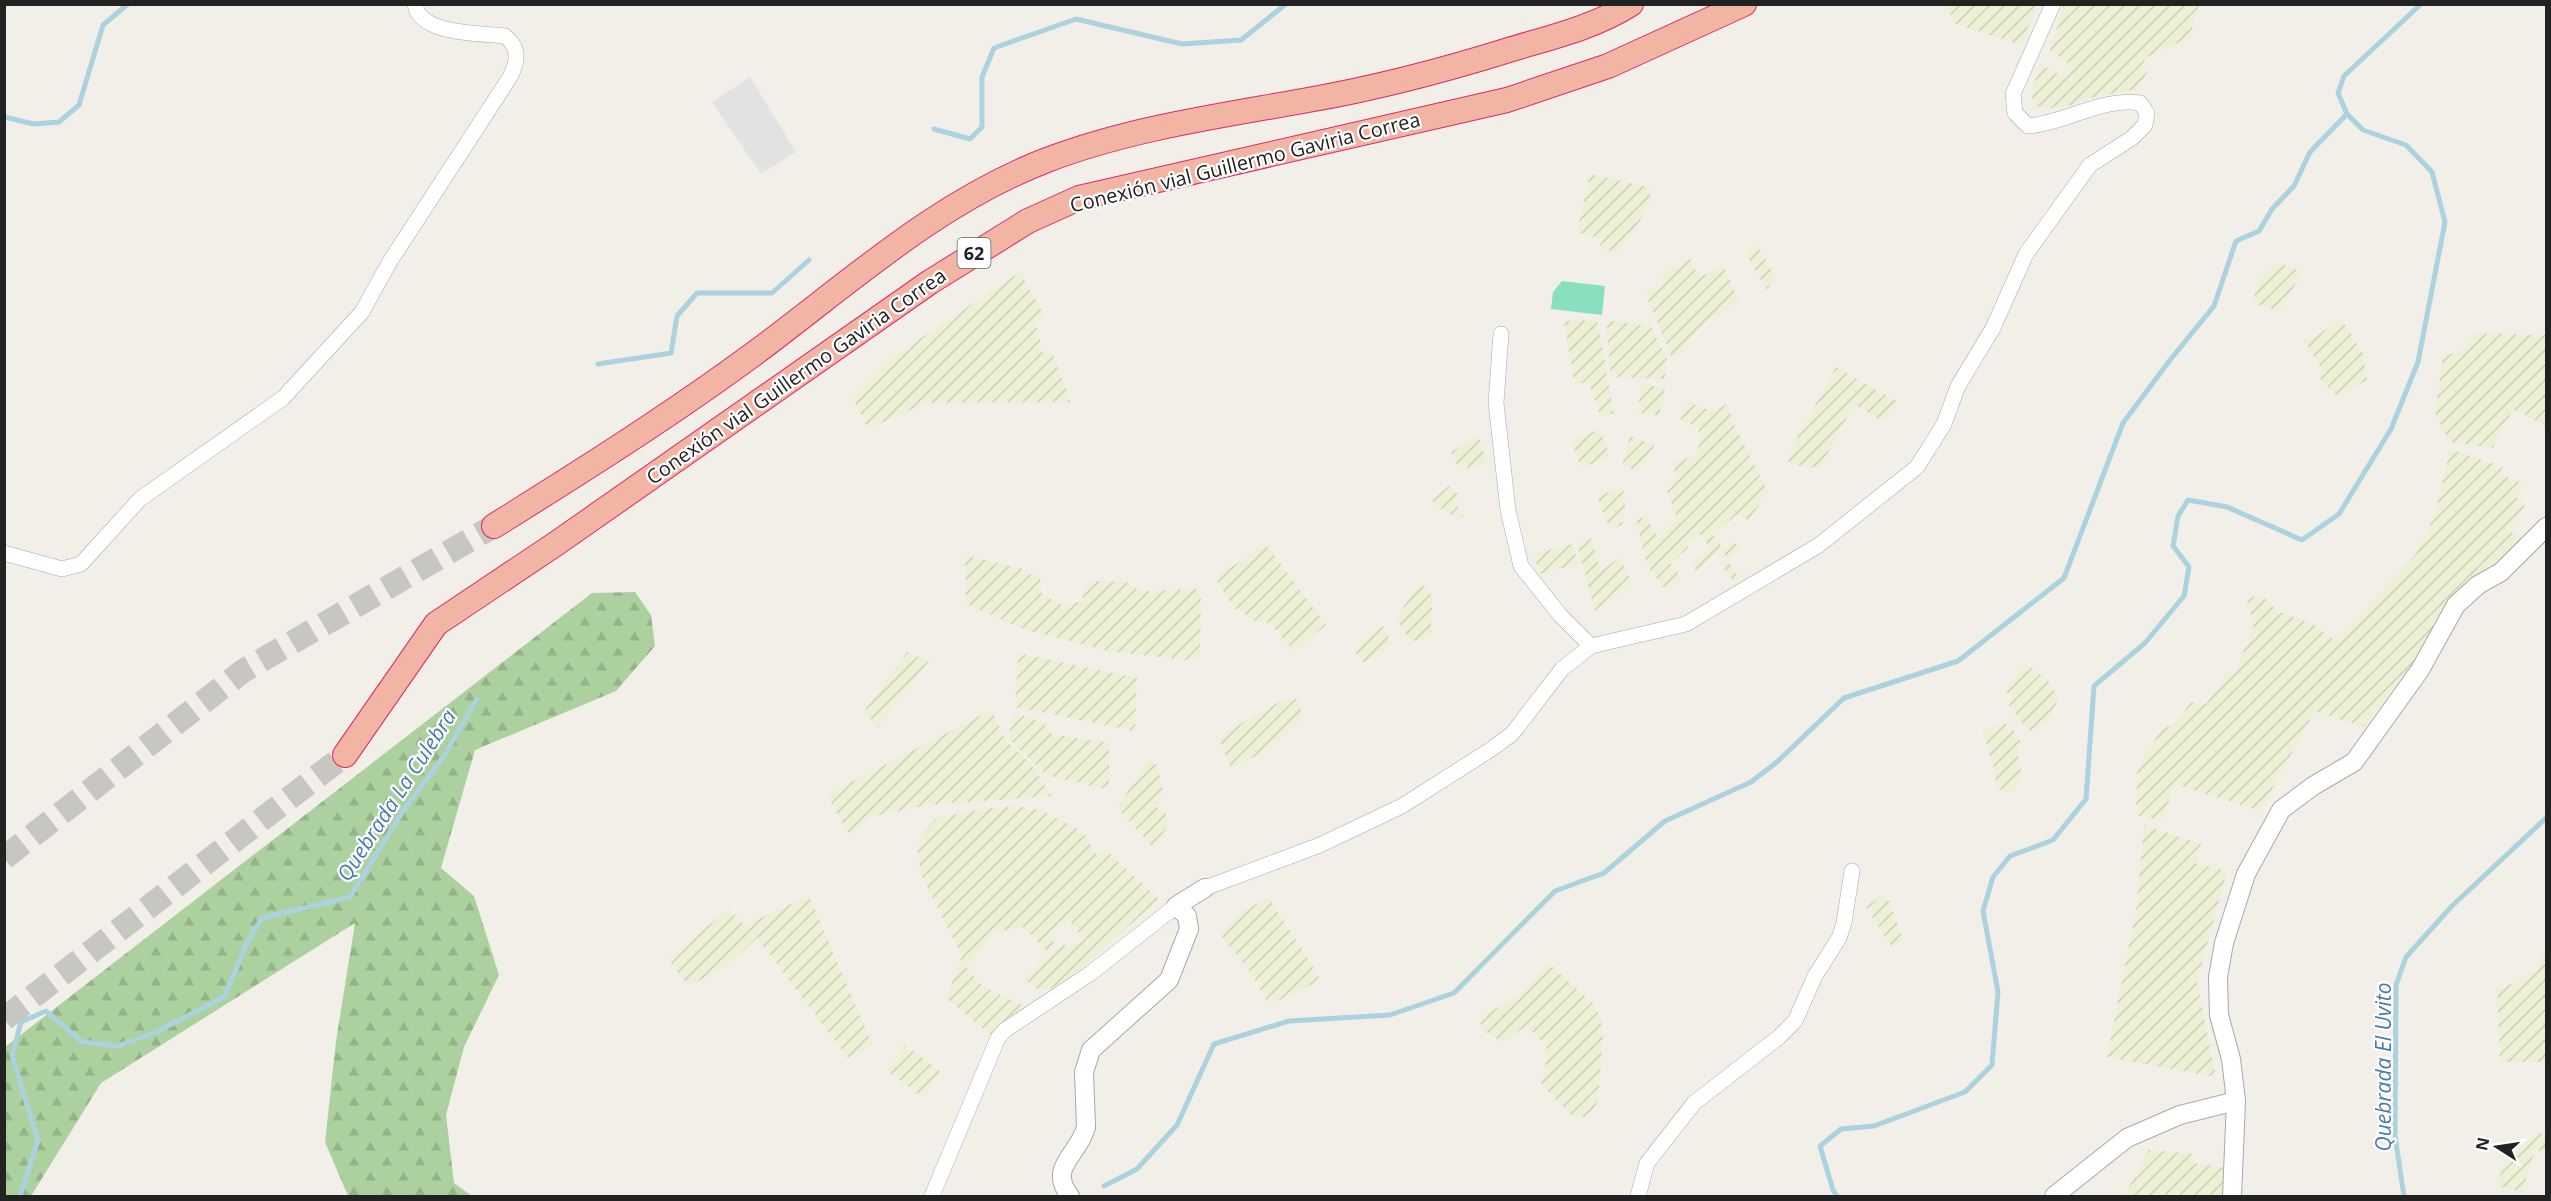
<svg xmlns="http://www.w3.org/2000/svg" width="2551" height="1201" viewBox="0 0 2551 1201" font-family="'Open Sans',sans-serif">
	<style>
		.farmland { fill: url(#farmland-furrows) }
		.forest { fill: url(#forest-firs) }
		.pitch { fill: #88e0be }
		.parking { fill: #e2e2e2 }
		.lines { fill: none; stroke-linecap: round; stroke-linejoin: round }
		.stream { stroke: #aad3df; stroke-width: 5 }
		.trunk-tunnel { stroke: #c8c6c1; stroke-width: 24; stroke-dasharray: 24 12; stroke-linecap: butt }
		.minor-casing { stroke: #a9a9a9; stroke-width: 16 }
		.tertiary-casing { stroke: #a9a9a9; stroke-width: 20 }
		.trunk-casing { stroke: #dc2a67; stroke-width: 26 }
		.minor { stroke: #fff; stroke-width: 15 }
		.tertiary { stroke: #fff; stroke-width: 18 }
		.trunk { stroke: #f2b4a3; stroke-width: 24 }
		.labels { text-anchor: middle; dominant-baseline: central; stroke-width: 4.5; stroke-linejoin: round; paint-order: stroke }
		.shield { fill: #fff; stroke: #646464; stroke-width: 1.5 }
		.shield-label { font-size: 18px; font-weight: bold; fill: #222 }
		.street-label { font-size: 20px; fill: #222; stroke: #fff }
		.water-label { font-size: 21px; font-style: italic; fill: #4a7aab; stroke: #fff }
	</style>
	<defs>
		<pattern id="farmland-furrows" width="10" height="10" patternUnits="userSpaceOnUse" patternTransform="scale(1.5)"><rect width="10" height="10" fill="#eef0d5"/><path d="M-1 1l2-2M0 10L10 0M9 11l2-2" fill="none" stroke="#ccceb7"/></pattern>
		<pattern id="forest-firs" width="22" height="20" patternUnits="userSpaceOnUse" patternTransform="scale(1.5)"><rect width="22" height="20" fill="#add19e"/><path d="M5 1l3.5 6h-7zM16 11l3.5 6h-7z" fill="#95b388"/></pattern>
	</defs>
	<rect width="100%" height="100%" fill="#f2efe9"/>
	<g class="farmland">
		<path d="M 2064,4 L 2199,4 L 2199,5 L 2189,38 L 2145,58 L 2143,67 L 2148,71 L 2137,89 L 2084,99 L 2072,105 L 2051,108 L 2035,106 L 2032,98 L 2034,83 L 2042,65 L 2065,77 L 2072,67 L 2050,50 Z"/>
		<path d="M 1945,5 L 2037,5 L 2021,45 L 1956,24 Z"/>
		<path d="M 1590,174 L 1649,187 L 1651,201 L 1636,228 L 1617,252 L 1599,249 L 1602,239 L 1577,232 Z"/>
		<path d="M 1757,245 L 1775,276 L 1767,290 L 1745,252 Z"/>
		<path d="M 1691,259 L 1699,278 L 1723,265 L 1739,301 L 1706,322 L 1673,360 L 1645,293 L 1663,282 L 1663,273 Z"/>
		<path d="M 2278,262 L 2303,272 L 2279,311 L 2252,303 L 2260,277 Z"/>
		<path d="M 1020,272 L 1046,318 L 1035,321 L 1043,353 L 1052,353 L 1071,402 L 926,403 L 868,429 L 852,397 L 891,358 Z"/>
		<path d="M 1597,320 L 1614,413 L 1601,418 L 1588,382 L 1574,384 L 1564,321 Z"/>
		<path d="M 1606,320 L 1651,326 L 1667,359 L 1665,379 L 1611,377 Z"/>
		<path d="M 2342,320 L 2363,353 L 2367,380 L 2337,397 L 2318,376 L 2323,371 L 2305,342 Z"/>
		<path d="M 2472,333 L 2546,335 L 2546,426 L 2513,409 L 2493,448 L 2449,442 L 2435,413 L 2443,357 L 2469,347 Z"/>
		<path d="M 1836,367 L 1898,402 L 1883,422 L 1854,404 L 1820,468 L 1792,465 L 1788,461 L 1794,444 Z"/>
		<path d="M 1642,384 L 1665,388 L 1659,416 L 1637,412 Z"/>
		<path d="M 1688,402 L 1711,411 L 1728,404 L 1732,420 L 1768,492 L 1748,521 L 1739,513 L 1712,534 L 1723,549 L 1734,541 L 1741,550 L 1728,559 L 1721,550 L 1697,572 L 1691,563 L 1710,548 L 1700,534 L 1687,544 L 1688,548 L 1670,563 L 1682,579 L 1665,590 L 1647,565 L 1636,519 L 1647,517 L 1658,539 L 1677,517 L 1667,491 L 1676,478 L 1672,463 L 1698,455 L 1699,428 L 1680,419 Z"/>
		<path d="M 1600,429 L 1610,457 L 1581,468 L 1571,441 Z"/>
		<path d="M 1478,435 L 1487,462 L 1469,472 L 1467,467 L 1461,472 L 1451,452 Z"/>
		<path d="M 1630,436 L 1655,445 L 1637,471 L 1622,465 Z"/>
		<path d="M 2450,449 L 2503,467 L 2499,474 L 2525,484 L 2516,497 L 2525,505 L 2510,531 L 2525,540 L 2479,578 L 2363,727 L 2315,711 L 2260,811 L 2174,784 L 2163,821 L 2136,815 L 2137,770 L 2161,730 L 2176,723 L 2191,702 L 2206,704 L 2224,678 L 2236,670 L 2254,625 L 2247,601 L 2252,597 L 2263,596 L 2277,611 L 2313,624 L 2336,641 L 2416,554 L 2435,515 Z"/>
		<path d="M 1450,485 L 1460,496 L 1453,502 L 1464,515 L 1462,518 L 1456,517 L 1438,507 L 1431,500 Z"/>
		<path d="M 1622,486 L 1626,500 L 1622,525 L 1610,530 L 1597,497 Z"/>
		<path d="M 1591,538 L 1601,571 L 1620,557 L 1632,583 L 1595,612 L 1577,543 Z"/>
		<path d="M 1266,544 L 1326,625 L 1294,652 L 1271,624 L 1256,621 L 1233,607 L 1215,578 Z"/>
		<path d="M 1573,544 L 1578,564 L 1539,574 L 1534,554 Z"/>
		<path d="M 965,555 L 1023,569 L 1023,574 L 1040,575 L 1041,593 L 1064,606 L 1082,601 L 1084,585 L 1097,581 L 1127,582 L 1130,587 L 1147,591 L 1201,589 L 1200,658 L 1185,660 L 1108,651 L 1026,630 L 966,604 Z"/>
		<path d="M 1728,561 L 1740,579 L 1735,583 L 1722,565 Z"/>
		<path d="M 1419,584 L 1429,588 L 1432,599 L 1431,627 L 1435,633 L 1417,641 L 1410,640 L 1396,618 Z"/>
		<path d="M 1382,624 L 1391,642 L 1365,664 L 1354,651 Z"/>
		<path d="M 907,652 L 929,661 L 877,728 L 865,710 Z"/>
		<path d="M 1018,653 L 1137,678 L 1135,731 L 1015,707 Z"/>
		<path d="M 2026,664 L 2048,680 L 2059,698 L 2046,723 L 2029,731 L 2009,706 L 2013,697 L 2005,691 Z"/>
		<path d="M 1298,699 L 1303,718 L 1262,753 L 1231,768 L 1220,742 L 1223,734 L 1282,700 Z"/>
		<path d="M 991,710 L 1006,741 L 1032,765 L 1052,796 L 927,805 L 871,817 L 849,835 L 827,795 Z"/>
		<path d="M 1014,713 L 1043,722 L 1051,734 L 1109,743 L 1109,790 L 1046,775 L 1008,738 Z"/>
		<path d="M 2004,723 L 2012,727 L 2020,741 L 2018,759 L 2023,778 L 2010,793 L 1996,789 L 1994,769 L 1983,733 L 1988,728 Z"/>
		<path d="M 1149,759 L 1158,767 L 1163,793 L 1156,806 L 1166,814 L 1168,824 L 1158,843 L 1152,846 L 1117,808 Z"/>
		<path d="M 1016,806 L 1041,810 L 1082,831 L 1096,854 L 1109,853 L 1159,899 L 1076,973 L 1050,989 L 1036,989 L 1024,979 L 1044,961 L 1043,958 L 1063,944 L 1071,947 L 1084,939 L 1069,920 L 1048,933 L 1055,943 L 1046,950 L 1023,927 L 995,932 L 966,967 L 982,986 L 1024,1006 L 993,1037 L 946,998 L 962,956 L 921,875 L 917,848 L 924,832 L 936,819 L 975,810 Z"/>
		<path d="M 2144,825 L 2201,844 L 2195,863 L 2227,871 L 2197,982 L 2216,1077 L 2107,1057 L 2136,909 Z"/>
		<path d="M 1883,894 L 1890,902 L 1903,940 L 1892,948 L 1866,907 Z"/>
		<path d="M 809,896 L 873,1046 L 848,1058 L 757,938 L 725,968 L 688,986 L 668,959 L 729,909 L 745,925 Z"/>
		<path d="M 1269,898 L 1321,980 L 1269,1005 L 1251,973 L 1220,934 L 1244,910 Z"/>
		<path d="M 2542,953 L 2546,954 L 2546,1062 L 2500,1062 L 2497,989 L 2523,980 L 2538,969 Z"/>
		<path d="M 1548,963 L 1594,1004 L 1601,1019 L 1603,1036 L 1598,1101 L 1592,1112 L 1583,1117 L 1574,1117 L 1541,1085 L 1547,1057 L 1546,1045 L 1526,1026 L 1503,1043 L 1486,1032 L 1480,1023 L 1482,1016 L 1521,995 Z"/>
		<path d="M 905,1045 L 941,1072 L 922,1097 L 886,1070 Z"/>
		<path d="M 2546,1132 L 2546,1153 L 2535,1150 L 2522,1192 L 2497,1186 L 2504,1161 L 2530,1138 Z"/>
		<path d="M 2149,1150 L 2193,1154 L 2193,1163 L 2227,1168 L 2224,1196 L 2124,1196 Z"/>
	</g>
	<path class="forest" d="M 635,592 L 651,615 L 655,646 L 616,691 L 475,750 L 441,868 L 474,896 L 499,975 L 464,1047 L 446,1115 L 454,1183 L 472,1196 L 348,1196 L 325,1142 L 336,1041 L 355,923 L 101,1083 L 31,1196 L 5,1196 L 5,1047 L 592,593 Z"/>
	<path class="pitch" d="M 1562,281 L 1605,286 L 1602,315 L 1551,309 L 1553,292 Z"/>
	<path class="parking" d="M 750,77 L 796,152 L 761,174 L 712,102 Z"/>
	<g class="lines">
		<g class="stream">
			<path d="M 4,117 L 34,124 L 59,122 L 79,105 L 103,25 L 128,4"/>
			<path d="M 934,129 L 970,139 L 982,127 L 982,77 L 994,48 L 1076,19 L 1182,44 L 1241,40 L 1286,4"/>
			<path d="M 598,364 L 671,353 L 677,316 L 697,293 L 772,293 L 809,260"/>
			<path d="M 1104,1186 L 1137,1169 L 1177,1125 L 1214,1044 L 1289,1021 L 1390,1015 L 1454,993 L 1555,891 L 1604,873 L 1665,821 L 1751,782 L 1777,762 L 1844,698 L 1958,661 L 2064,578 L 2123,423 L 2170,360 L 2214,306 L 2236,241 L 2259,231 L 2272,209 L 2294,186 L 2310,152 L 2347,114"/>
			<path d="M 20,1196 L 38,1140 L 12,1056 L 21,1022 L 46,1011 L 82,1042 L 118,1046 L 156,1032 L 224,997 L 249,939 L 262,918 L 350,897 L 403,811 L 444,756 L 477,699"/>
			<path d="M 1837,1196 L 1833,1190 L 1820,1146 L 1841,1129 L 1874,1126 L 1965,1092 L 1992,1065 L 1998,992 L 1983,911 L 1993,877 L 2010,856 L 2053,840 L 2086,799 L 2094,686 L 2145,643 L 2184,596 L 2189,567 L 2173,546 L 2178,516 L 2188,500 L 2227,507 L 2302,540 L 2339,514 L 2391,429 L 2418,362 L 2445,222 L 2432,172 L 2406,145 L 2363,130 L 2347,114 L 2338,93 L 2344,76 L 2421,4"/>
			<path d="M 2404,1196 L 2395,1136 L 2396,985 L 2406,957 L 2452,906 L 2546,818"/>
		</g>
		<g class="trunk-tunnel">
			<path d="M 4,858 L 243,671 L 494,526"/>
			<path d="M 4,1019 L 345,755"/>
		</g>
		<g class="minor-casing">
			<g id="minor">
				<path d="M 1501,334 L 1496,403 L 1508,510 L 1521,566 L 1560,615 L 1591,646"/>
				<path d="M 4,553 L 62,569 L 81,564 L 140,499 L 283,398 L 362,312 L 389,263 L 510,77 C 518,61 520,48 505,36 C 480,33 419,35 415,4"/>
				<path d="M 1205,888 L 1320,845 L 1402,806 L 1490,750 L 1512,734 L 1562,669 L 1591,646 L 1686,624 L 1819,545 L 1917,467 L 1944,424 L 1958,386 L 1993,328 L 2026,254 L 2090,165 L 2132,138 L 2145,125 L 2147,113 L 2140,103 C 2102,97 2066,123 2028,126 L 2015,113 L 2013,94 L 2053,4"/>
				<path d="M 932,1196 L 998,1038 L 1005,1030 L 1091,973 L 1176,906"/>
				<path d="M 1638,1196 L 1647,1163 L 1694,1103 L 1779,1037 L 1795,1021 L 1815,976 L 1839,938 L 1844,923 L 1852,871"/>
			</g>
		</g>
		<g class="tertiary-casing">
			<g id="tertiary">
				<path d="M 1070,1196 C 1047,1167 1079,1155 1086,1127 L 1084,1072 L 1091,1050 L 1169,980 L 1189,929 L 1187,916 L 1176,906 L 1205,888"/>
				<path d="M 2054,1196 L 2127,1138 L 2180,1115 L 2236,1101"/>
				<path d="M 2232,1196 L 2236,1101 L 2231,1059 L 2219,1015 L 2218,977 L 2224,943 L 2246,874 L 2281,810 L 2313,786 L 2354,762 L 2420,670 L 2456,605 L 2478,585 L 2501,572 L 2546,527"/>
			</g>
		</g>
		<g class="trunk-casing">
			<g id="trunk">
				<path d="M 494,526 C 582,471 671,415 755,353 C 848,284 937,202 1047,160 C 1131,128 1220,116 1308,100 C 1377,88 1445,70 1512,49 C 1552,37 1595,27 1631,4"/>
				<path d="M 345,755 L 436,624 L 557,543 L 930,282 L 1028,221 L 1079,198 L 1507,100 L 1608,66 L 1744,4"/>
			</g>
		</g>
		<use href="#minor" class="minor"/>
		<use href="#tertiary" class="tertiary"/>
		<use href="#trunk" class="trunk"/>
	</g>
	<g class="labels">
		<rect class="shield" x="957.5" y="238" width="33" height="30" rx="4.5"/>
		<g class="shield-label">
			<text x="974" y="253">62</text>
		</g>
		<g class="street-label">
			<text transform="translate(1245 162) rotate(-14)">Conexión vial Guillermo Gaviria Correa</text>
			<text transform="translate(796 376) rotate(-35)">Conexión vial Guillermo Gaviria Correa</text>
		</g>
		<g class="water-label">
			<text transform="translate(396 795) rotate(-57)">Quebrada La Culebra</text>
			<text transform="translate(2383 1067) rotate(-90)">Quebrada El Uvito</text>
		</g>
	</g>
	<rect width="2551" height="1201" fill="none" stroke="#222222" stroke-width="12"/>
	<g transform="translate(2497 1147) rotate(282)" stroke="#ffffff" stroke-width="4.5" paint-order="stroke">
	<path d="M0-4.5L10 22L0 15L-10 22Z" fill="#222222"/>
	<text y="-9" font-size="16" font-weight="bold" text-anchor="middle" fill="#222222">N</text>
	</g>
</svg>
